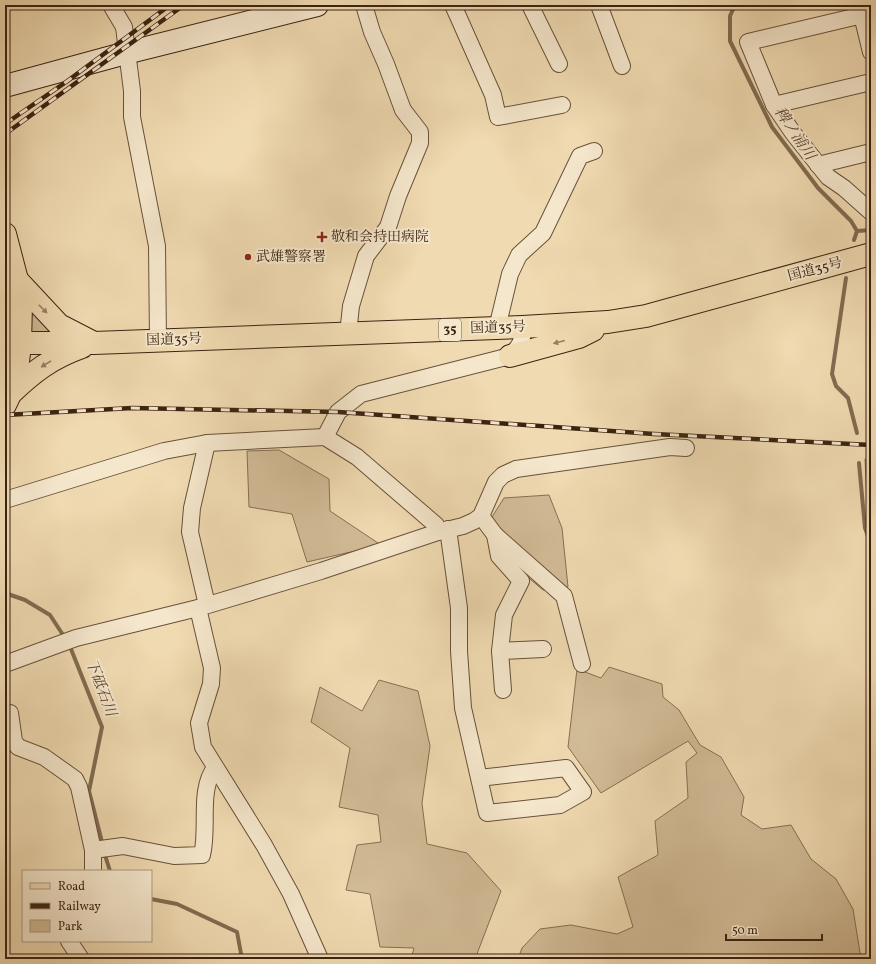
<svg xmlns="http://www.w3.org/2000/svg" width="876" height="964" viewBox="0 0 876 964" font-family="Vollkorn,'Noto Serif JP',serif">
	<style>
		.green { fill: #d1bb96; stroke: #866f54 }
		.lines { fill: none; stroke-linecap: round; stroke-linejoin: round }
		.stream { stroke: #826c51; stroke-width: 4 }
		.street-casing { stroke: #68513a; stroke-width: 18 }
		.secondary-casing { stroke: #3b2313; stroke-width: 24 }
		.primary-casing { stroke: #3b2313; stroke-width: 24 }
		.highway-casing { stroke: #3b2313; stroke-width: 24 }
		.street { stroke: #f5e7cc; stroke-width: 16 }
		.secondary { stroke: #f5e7cc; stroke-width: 22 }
		.primary { stroke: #f0dab1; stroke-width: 22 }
		.highway { stroke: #f0dab1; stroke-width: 22 }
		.rail-casing { stroke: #3b2313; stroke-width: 4.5 }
		.rail { stroke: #f5e7cc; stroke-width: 3; stroke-dasharray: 9; stroke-linecap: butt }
		.oneway { fill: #967e62 }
		.poi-dot { fill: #8f2418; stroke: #f5e7cc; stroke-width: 1.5 }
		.labels { text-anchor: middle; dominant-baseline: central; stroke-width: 4; stroke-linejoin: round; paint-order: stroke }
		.shield { fill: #f5e7cc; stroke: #735e4a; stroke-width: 1 }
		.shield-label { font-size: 13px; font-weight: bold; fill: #3b2313 }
		.poi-label { font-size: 14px; fill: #3b2313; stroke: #f5e7cc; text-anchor: start }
		.street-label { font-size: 14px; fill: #3b2313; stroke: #f5e7cc }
		.water-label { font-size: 15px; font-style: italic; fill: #5f4732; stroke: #f5e7cc }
	</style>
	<rect width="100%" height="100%" fill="#f0dab1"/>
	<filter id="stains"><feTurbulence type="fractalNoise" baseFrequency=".005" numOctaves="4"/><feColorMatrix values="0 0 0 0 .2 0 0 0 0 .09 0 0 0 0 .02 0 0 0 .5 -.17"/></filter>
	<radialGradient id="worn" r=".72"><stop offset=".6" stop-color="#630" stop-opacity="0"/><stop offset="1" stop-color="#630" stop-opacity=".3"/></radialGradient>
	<g class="green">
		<path d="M 32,307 L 61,333 L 34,334 L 31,332 Z"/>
		<path d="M 279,450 L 329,479 L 330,511 L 381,545 L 307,562 L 292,514 L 249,507 L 247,451 Z"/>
		<path d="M 865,459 L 871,460 L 871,528 L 868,523 Z"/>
		<path d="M 549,495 L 562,528 L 568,587 L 543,590 L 506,559 L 492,517 L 504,498 Z"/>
		<path d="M 609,667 L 662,684 L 663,697 L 679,710 L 700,745 L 721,757 L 744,797 L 741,815 L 762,829 L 791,825 L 811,859 L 836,879 L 853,909 L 861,959 L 518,959 L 522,948 L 540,929 L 571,925 L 617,934 L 633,927 L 618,877 L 658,855 L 655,821 L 688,798 L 686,762 L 697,753 L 688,741 L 601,793 L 568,747 L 577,669 L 601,678 Z"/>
		<path d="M 379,680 L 418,691 L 430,746 L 422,803 L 427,844 L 467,853 L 501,891 L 475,959 L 411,959 L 414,948 L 380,947 L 370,894 L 346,890 L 357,845 L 381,842 L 378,815 L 339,807 L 350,748 L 311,722 L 320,687 L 362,711 Z"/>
	</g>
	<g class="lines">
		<g class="stream">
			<path d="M 735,5 L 730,16 L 730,41 L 772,127 L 818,188 L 851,221 L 857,231 L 854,240"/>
			<path d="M 857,231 L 871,230"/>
			<path d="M 846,278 L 832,374 L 836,386 L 848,398 L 857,433"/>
			<path d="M 859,463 L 865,528 L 871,544"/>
			<path d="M 5,593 L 25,600 L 50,615 L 65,638"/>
			<path d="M 69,644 L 102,727 L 89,791 L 103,846"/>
			<path d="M 104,852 L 110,871"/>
			<path d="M 151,899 L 177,904 L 237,932 L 242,959"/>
		</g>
		<g class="street-casing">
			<g id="street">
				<path d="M 111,5 L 124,27 L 132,91 L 132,117 L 157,246 L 158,340"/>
				<path d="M 453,5 L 493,95 L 498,117 L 562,105"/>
				<path d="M 530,5 L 559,64"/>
				<path d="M 599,5 L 622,66"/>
				<path d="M 860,7 L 871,52"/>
				<path d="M 871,13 L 748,42 L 774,105 L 793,133 L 828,177 L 844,188 L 871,212"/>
				<path d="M 774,105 L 871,82"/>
				<path d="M 818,165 L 871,152"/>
				<path d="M 497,328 L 510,274 L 519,255 L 543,233 L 580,156 L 594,151"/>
				<path d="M 348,334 L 351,306 L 366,256 L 388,227 L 398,196 L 420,143 L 420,132 L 403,110 L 386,64 L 372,32 L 364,5"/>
				<path d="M 325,437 L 338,412 L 361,394 L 510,356 C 519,347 524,341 522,327"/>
				<path d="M 207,443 L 192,508 L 190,532 L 207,605"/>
				<path d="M 5,500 L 164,451 L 207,443 L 325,437 L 357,457 L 436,525 L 438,532"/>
				<path d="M 481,516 L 495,535 L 499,556 L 521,581 L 504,615 L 500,651 L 543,649"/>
				<path d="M 448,529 L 459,608 L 459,651 L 463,708 L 487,813 L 560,805 L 583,792 L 566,768 L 479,778"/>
				<path d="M 495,535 L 564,596 L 582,664"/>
				<path d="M 198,608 L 212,668 L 211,684 L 199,723 L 203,747 L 264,845 L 291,894 L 320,959"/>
				<path d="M 500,651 L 503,690"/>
				<path d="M 5,664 L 76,638 L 198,608 L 321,571 L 438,532 L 463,526 L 474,521 L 481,516 L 496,482 L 503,475 L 516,469 L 670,447 L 686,448"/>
				<path d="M 10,713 L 14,741 L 18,747 L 44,757 L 75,779 L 79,787 L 93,850 L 93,871"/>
				<path d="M 93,850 L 123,846 L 174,856 L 202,855 C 209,828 198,790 215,768"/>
				<path d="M 69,941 L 81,959"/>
			</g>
		</g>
		<g class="secondary-casing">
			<path id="secondary" d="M 5,86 L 126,53 L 317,5"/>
		</g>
		<g class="primary-casing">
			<path id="primary" d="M 5,405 C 15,386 18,365 20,344"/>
		</g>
		<g class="highway-casing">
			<g id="highway">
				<path d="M 5,234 L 17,280 L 21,304 L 20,344"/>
				<path d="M 17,280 L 59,325 L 92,342"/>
				<path d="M 5,343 L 94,343 L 522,327 L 608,322 L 646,316 L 871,254"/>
				<path d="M 510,356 L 579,337 L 593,330"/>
				<path d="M 10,394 C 33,372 51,358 82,347"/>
			</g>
		</g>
		<use href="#street" class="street"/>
		<use href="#secondary" class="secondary"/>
		<use href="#primary" class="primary"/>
		<use href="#highway" class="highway"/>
		<g class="rail-casing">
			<g id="rail">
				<path d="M 5,124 L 66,82 L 170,5"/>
				<path d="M 5,134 L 184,5"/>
				<path d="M 5,415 L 132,408 L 338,412 L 654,434 L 871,445"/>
			</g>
		</g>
		<use href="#rail" class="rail"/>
	</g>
	<defs><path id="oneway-solid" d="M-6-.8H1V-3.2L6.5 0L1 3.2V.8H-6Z"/></defs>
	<g class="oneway">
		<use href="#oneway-solid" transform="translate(43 309) rotate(45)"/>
		<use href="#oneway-solid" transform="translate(559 342) rotate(165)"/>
		<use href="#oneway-solid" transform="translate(46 364) rotate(148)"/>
	</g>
	<g class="poi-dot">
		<path d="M320 231h4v4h4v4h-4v4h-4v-4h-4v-4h4z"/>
		<circle cx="248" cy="257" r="4"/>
	</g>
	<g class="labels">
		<rect class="shield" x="439" y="319" width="22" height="22" rx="3"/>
		<g class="shield-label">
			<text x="450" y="330">35</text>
		</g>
		<g class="poi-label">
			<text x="331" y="237">敬和会持田病院</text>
			<text x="256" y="257">武雄警察署</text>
		</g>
		<g class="street-label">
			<text transform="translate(815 270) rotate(-15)">国道35号</text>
			<text transform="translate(498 328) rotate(-2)">国道35号</text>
			<text transform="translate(174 340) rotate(-2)">国道35号</text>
		</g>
		<g class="water-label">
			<text transform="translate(794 134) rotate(56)">稗ノ浦川</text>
			<text transform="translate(100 688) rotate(69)">下砥石川</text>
		</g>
	</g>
	<rect width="876" height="964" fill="none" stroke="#f0dab1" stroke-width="20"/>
	<rect x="6" y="6" width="864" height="952" fill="none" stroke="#3b2313" stroke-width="2"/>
	<rect x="10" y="10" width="856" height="944" fill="none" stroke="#3b2313"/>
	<rect x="22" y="870" width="130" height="72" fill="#f5e7cc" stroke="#ab9982"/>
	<rect x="30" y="883" width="20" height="6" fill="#f0dab1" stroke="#ab9982"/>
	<text x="58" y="890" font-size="12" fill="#3b2313">Road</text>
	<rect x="30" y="903" width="20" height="6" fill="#3b2313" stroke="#ab9982"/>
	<text x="58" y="910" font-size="12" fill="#3b2313">Railway</text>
	<rect x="30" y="920" width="20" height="12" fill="#d1bb96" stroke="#ab9982"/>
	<text x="58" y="930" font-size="12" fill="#3b2313">Park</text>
	<path d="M726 934v6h96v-6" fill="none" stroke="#3b2313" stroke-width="2"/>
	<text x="732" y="934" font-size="12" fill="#3b2313" stroke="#f5e7cc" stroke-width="3" paint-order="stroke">50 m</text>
	<rect width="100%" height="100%" filter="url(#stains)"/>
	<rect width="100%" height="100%" fill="url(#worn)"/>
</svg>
